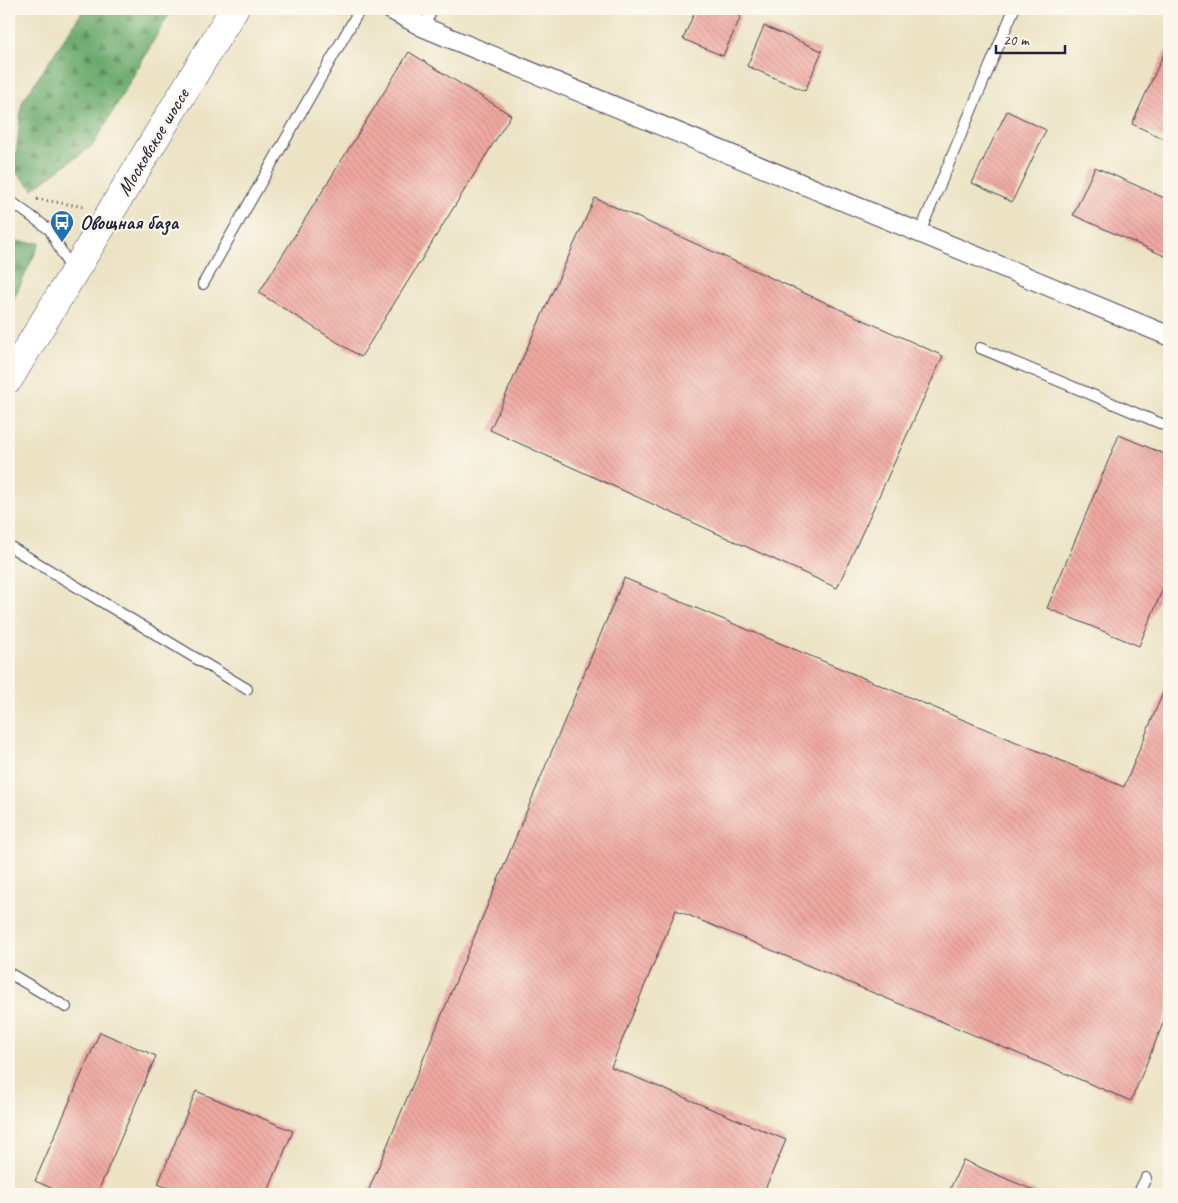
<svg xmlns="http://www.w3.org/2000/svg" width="1178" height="1203" viewBox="0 0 1178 1203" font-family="Caveat,sans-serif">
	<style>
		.forest { fill: url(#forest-firs); stroke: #466654 }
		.building { fill: url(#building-back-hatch) }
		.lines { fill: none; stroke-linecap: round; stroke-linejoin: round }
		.service-casing { stroke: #403f50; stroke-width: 12 }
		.minor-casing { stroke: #403f50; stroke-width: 21 }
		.primary-casing { stroke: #403f50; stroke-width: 29 }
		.path { stroke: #403f50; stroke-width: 3; stroke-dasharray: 1 4; stroke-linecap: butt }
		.service { stroke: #fff; stroke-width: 10 }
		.minor { stroke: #fff; stroke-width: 19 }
		.primary { stroke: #fff; stroke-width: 28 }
		.labels { text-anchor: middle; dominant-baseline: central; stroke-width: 4.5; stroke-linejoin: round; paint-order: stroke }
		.street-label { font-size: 20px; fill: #22223b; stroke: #fbf7ec }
		.poi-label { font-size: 20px; font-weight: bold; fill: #22223b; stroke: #fbf7ec; text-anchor: start }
	</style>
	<defs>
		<pattern id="forest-firs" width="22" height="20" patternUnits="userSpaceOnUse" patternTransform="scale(1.25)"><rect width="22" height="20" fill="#6baa6c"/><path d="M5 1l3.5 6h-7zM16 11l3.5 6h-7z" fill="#588a5a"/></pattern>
		<pattern id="building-back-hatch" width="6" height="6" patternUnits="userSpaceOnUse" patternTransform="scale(1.25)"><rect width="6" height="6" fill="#eea8a0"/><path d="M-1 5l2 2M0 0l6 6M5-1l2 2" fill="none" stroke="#cc908b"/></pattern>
	</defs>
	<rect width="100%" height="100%" fill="#fbf7ec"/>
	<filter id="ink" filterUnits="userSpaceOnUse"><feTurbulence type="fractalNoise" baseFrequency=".02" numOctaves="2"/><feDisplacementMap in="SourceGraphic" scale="10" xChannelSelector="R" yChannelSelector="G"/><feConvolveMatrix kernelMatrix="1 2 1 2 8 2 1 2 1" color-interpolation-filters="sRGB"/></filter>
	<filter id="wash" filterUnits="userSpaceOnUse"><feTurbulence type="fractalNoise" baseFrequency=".0096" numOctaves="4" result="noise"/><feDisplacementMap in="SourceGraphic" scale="20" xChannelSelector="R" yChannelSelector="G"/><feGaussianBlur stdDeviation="1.12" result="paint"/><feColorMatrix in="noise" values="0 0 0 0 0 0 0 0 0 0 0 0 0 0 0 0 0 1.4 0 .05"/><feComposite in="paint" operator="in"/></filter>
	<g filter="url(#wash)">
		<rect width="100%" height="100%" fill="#ece3c4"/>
		<g class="forest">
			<path d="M 84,9 L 172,9 L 94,144 L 33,189 L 14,171 L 22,102 Z"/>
			<path d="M 9,241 L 40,243 L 9,309 Z"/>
		</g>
		<g id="blocks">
			<g class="building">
				<path d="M 696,9 L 725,9 L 741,16 L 723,56 L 683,39 Z"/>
				<path d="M 764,26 L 822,51 L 805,91 L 747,66 Z"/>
				<path d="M 1165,51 L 1169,53 L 1169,141 L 1132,124 Z"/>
				<path d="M 409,52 L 511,115 L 361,357 L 259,293 Z"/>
				<path d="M 1007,111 L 1046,130 L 1012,202 L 972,183 Z"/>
				<path d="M 1095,167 L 1169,200 L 1169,258 L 1073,215 Z"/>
				<path d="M 595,198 L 943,356 L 837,588 L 490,430 Z"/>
				<path d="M 1119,435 L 1169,456 L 1169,574 L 1139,646 L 1047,608 Z"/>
				<path d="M 624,578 L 1124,787 L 1169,678 L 1169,1009 L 1131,1101 L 676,910 L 611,1067 L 786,1140 L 763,1194 L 367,1194 Z"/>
				<path d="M 100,1032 L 156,1056 L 97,1194 L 65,1194 L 35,1181 Z"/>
				<path d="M 196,1091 L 293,1131 L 267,1194 L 182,1194 L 158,1184 Z"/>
				<path d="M 963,1160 L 1042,1194 L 948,1194 Z"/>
			</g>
		</g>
	</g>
	<g filter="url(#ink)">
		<use href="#blocks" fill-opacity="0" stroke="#403f50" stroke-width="1"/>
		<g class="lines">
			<g class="service-casing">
				<g id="service">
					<path d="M 423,27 L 433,9"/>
					<path d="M 9,200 L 50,230 L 71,270"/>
					<path d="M 920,232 L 1014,9"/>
					<path d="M 203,284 L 360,9"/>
					<path d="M 980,348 L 1169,427"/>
					<path d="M 9,546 L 247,689"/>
					<path d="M 9,973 L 66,1007"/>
					<path d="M 1138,1194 L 1146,1178"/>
				</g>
			</g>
			<g class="minor-casing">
				<path id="minor" d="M 390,9 L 423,27 L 1169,336"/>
			</g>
			<g class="primary-casing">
				<path id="primary" d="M 9,379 L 234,9"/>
			</g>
			<path class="path" d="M 37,199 L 85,207"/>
			<use href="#service" class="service"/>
			<use href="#minor" class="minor"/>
			<use href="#primary" class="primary"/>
		</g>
	</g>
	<defs>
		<g id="bus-pin" transform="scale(1.25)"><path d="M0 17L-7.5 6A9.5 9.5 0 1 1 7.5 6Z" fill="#1f6fb2" stroke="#fbf7ec"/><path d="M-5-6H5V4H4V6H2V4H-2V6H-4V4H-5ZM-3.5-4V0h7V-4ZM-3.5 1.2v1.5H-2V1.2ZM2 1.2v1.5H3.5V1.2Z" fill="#fff"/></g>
	</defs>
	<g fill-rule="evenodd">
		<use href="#bus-pin" x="62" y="222"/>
	</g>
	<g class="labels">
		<g class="street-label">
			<text transform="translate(153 142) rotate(-59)">Московское шоссе</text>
		</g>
		<g class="poi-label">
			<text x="80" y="222">Овощная база</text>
		</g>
	</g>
	<rect width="1178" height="1203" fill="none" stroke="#fbf7ec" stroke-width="30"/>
	<path d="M996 45v8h69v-8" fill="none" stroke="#22223b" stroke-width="2.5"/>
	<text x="1003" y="45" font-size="15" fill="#22223b" stroke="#fbf7ec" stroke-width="4" paint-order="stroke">20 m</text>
</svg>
